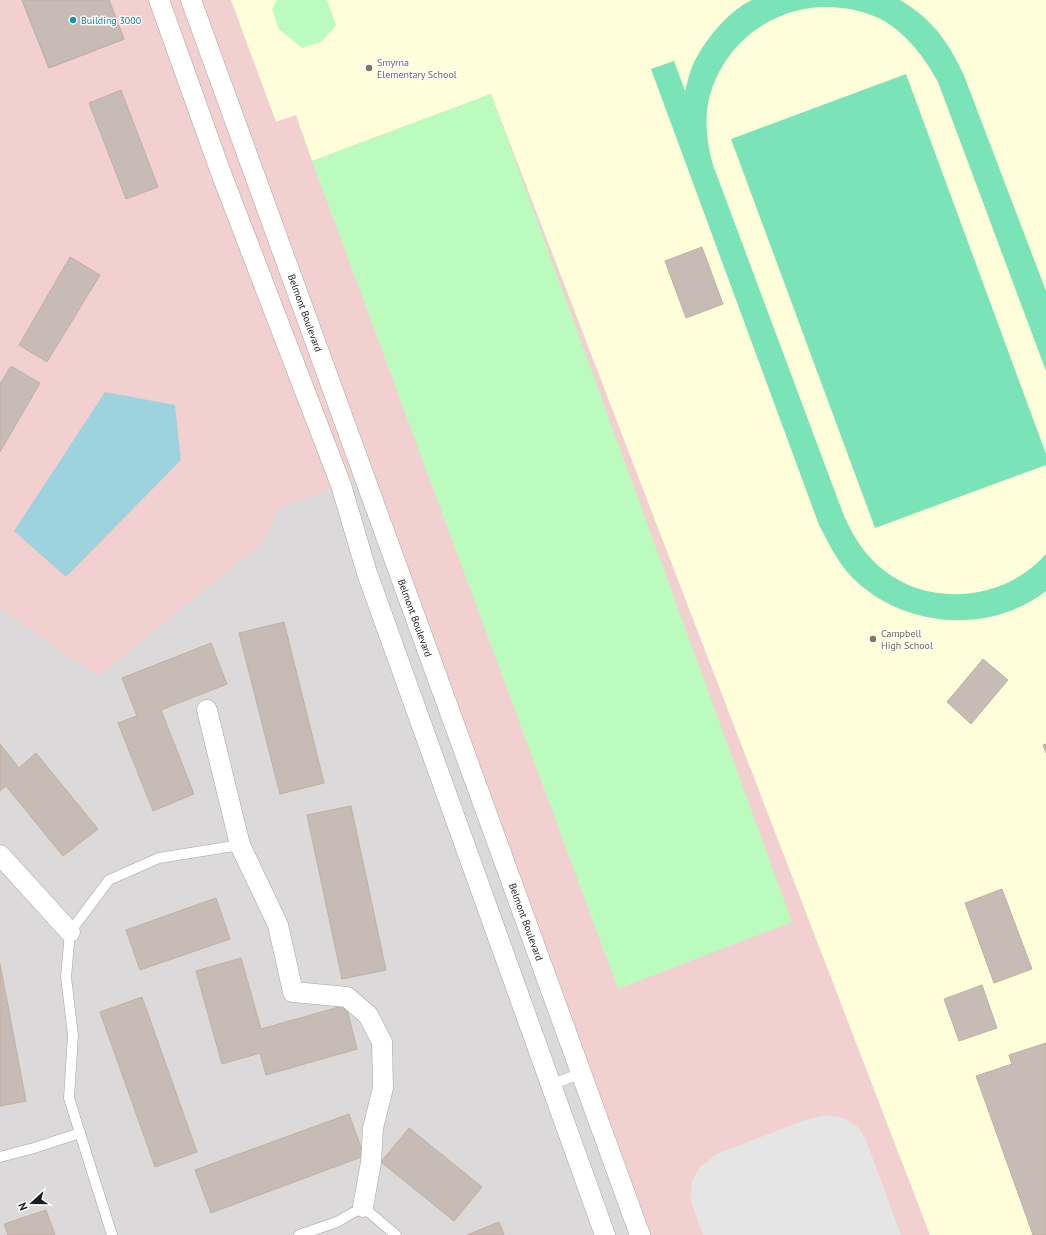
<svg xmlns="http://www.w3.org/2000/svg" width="1046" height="1235" viewBox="0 0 1046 1235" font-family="'PT Sans',sans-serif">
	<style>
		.residential { fill: #dbd9d9 }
		.commercial { fill: #f1d0cf }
		.education { fill: #fffeda }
		.park { fill: #bbfcbe }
		.pitch { fill: #7ae3b7 }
		.parking { fill: #e5e5e5 }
		.water { fill: #9fd2df }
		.building { fill: #c6bcb5; stroke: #c1afa3 }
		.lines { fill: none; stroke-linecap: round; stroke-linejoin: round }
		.lane-casing { stroke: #a4a4a4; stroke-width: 11 }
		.street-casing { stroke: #a4a4a4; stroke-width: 21 }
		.lane { stroke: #fff; stroke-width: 10 }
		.street { stroke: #fff; stroke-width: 20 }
		.culture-dot { fill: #0f9aa8; stroke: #fff; stroke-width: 1.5 }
		.education-dot { fill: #8d6e63; stroke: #fff; stroke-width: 1.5 }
		.labels { text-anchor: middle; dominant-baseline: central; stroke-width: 3; stroke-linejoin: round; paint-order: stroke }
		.culture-label { font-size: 10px; fill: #0d838f; stroke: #fff; text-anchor: start }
		.education-label { font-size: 10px; fill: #785e54; stroke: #fff; text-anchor: start }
		.street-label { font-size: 10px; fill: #1d1d1d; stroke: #fff }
	</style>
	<rect width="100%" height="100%" fill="#efeae1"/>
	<path class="residential" d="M 0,0 L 341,485 L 356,479 L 630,1235 L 0,1235 Z"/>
	<path class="commercial" d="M 0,0 L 1046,0 L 1046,1235 L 630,1235 L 356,479 L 279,508 L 261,544 L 98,676 L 0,608 Z"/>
	<path class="education" d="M 231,0 L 1046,0 L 1046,1235 L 930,1235 L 491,94 L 312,161 L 296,115 L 276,122 Z"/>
	<g class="park">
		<path d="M 277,0 L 327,0 L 336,25 L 321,42 L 302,48 L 279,29 L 272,9 Z"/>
		<path d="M 491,94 L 792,922 L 618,989 L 312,161 Z"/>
	</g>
	<g class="pitch">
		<path d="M 752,0 L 900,0 C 932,19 947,40 963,73 L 1046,291 L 1046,371 L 938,82 C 927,62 915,45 897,30 C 882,17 861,10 842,8 C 781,0 724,39 709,99 C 704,121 707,143 713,165 L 844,516 C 854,538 866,557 886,572 C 934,608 1007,599 1046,554 L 1046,591 C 988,636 899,628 849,574 C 836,559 828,542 819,525 L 651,69 L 674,61 L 685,91 C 687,83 689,75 692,67 C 702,43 728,11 752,0 Z"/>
		<path d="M 906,74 L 1046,454 L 1046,465 L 875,528 L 731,139 Z"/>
	</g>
	<path class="parking" d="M 826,1115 L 843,1118 L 858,1127 L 866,1140 L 901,1235 L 703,1235 L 690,1198 L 692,1182 L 700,1167 L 717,1154 L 805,1120 Z"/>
	<path class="water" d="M 105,392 L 175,405 L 181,460 L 66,577 L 14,531 Z"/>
	<g class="building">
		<path d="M 22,0 L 109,0 L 124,39 L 49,68 Z"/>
		<path d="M 22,0 L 109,0 L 124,39 L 49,68 Z"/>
		<path d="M 121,90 L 158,187 L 126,199 L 89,103 Z"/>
		<path d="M 702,247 L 723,304 L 686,318 L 665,261 Z"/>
		<path d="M 70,257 L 100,275 L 47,362 L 19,345 Z"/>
		<path d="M 11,366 L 40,383 L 0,452 L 0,384 Z"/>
		<path d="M 284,622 L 324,783 L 280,794 L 239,633 Z"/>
		<path d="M 211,643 L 227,684 L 161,710 L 194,794 L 153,811 L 118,723 L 137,716 L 122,678 Z"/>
		<path d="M 983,659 L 1008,680 L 971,724 L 947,702 Z"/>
		<path d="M 0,744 L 19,768 L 36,753 L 98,829 L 63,856 L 6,786 L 0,791 Z"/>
		<path d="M 1046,744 L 1046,753 L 1043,745 Z"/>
		<path d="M 351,806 L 386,970 L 342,979 L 307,815 Z"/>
		<path d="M 1002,889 L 1032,969 L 994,983 L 965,903 Z"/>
		<path d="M 216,898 L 230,939 L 140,970 L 126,930 Z"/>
		<path d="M 241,958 L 261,1029 L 346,1005 L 357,1049 L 266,1075 L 260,1053 L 222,1064 L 196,971 Z"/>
		<path d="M 0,964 L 26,1101 L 0,1106 Z"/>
		<path d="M 982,985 L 997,1028 L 959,1041 L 944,999 Z"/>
		<path d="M 142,997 L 197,1152 L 155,1167 L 100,1012 Z"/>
		<path d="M 1046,1043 L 1046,1235 L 1033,1235 L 976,1076 L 1012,1064 L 1009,1055 Z"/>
		<path d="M 349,1114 L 364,1156 L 211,1213 L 195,1170 Z"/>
		<path d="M 409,1128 L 482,1187 L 454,1221 L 381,1162 Z"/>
		<path d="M 46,1210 L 55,1235 L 8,1235 L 4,1224 Z"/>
		<path d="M 499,1222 L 504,1235 L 467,1235 Z"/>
	</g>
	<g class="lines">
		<g class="lane-casing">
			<g id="lane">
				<path d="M 551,1085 L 581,1073"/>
				<path d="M 0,1157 L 34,1148 L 80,1133"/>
				<path d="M 112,1235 L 69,1098 L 73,1035 L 66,977 L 70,932 L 109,880 L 159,858 L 240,845"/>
				<path d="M 299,1235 L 337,1222 L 363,1207 L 396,1235"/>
			</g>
		</g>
		<g class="street-casing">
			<g id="street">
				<path d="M 159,0 L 221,173 L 341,485 L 367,573 L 605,1235"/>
				<path d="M 191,0 L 640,1235"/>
				<path d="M 207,710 L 240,845 L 278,925 L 293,992 L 347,997 L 368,1015 L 382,1042 L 383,1088 L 373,1128 L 371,1162 L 363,1207"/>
				<path d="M 0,855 L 70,932"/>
			</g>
		</g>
		<use href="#lane" class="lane"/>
		<use href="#street" class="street"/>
	</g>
	<circle class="culture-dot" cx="73" cy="20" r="4"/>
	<g class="education-dot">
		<circle cx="369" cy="68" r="4"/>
		<circle cx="873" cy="639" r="4"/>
	</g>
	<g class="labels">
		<g class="culture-label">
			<text x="81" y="20">Building 3000</text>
		</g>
		<g class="education-label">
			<text x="377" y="62">Smyrna<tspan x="377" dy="12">Elementary School</tspan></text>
			<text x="881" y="633">Campbell<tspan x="881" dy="12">High School</tspan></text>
		</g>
		<g class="street-label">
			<text transform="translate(305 313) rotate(70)">Belmont Boulevard</text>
			<text transform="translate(415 618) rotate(70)">Belmont Boulevard</text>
			<text transform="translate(526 922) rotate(70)">Belmont Boulevard</text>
		</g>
	</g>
	<g transform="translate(32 1203) rotate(249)" stroke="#ffffff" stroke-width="3" paint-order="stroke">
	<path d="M0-3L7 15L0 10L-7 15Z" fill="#1d1d1d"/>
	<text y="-6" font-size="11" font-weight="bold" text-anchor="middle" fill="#1d1d1d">N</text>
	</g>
</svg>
